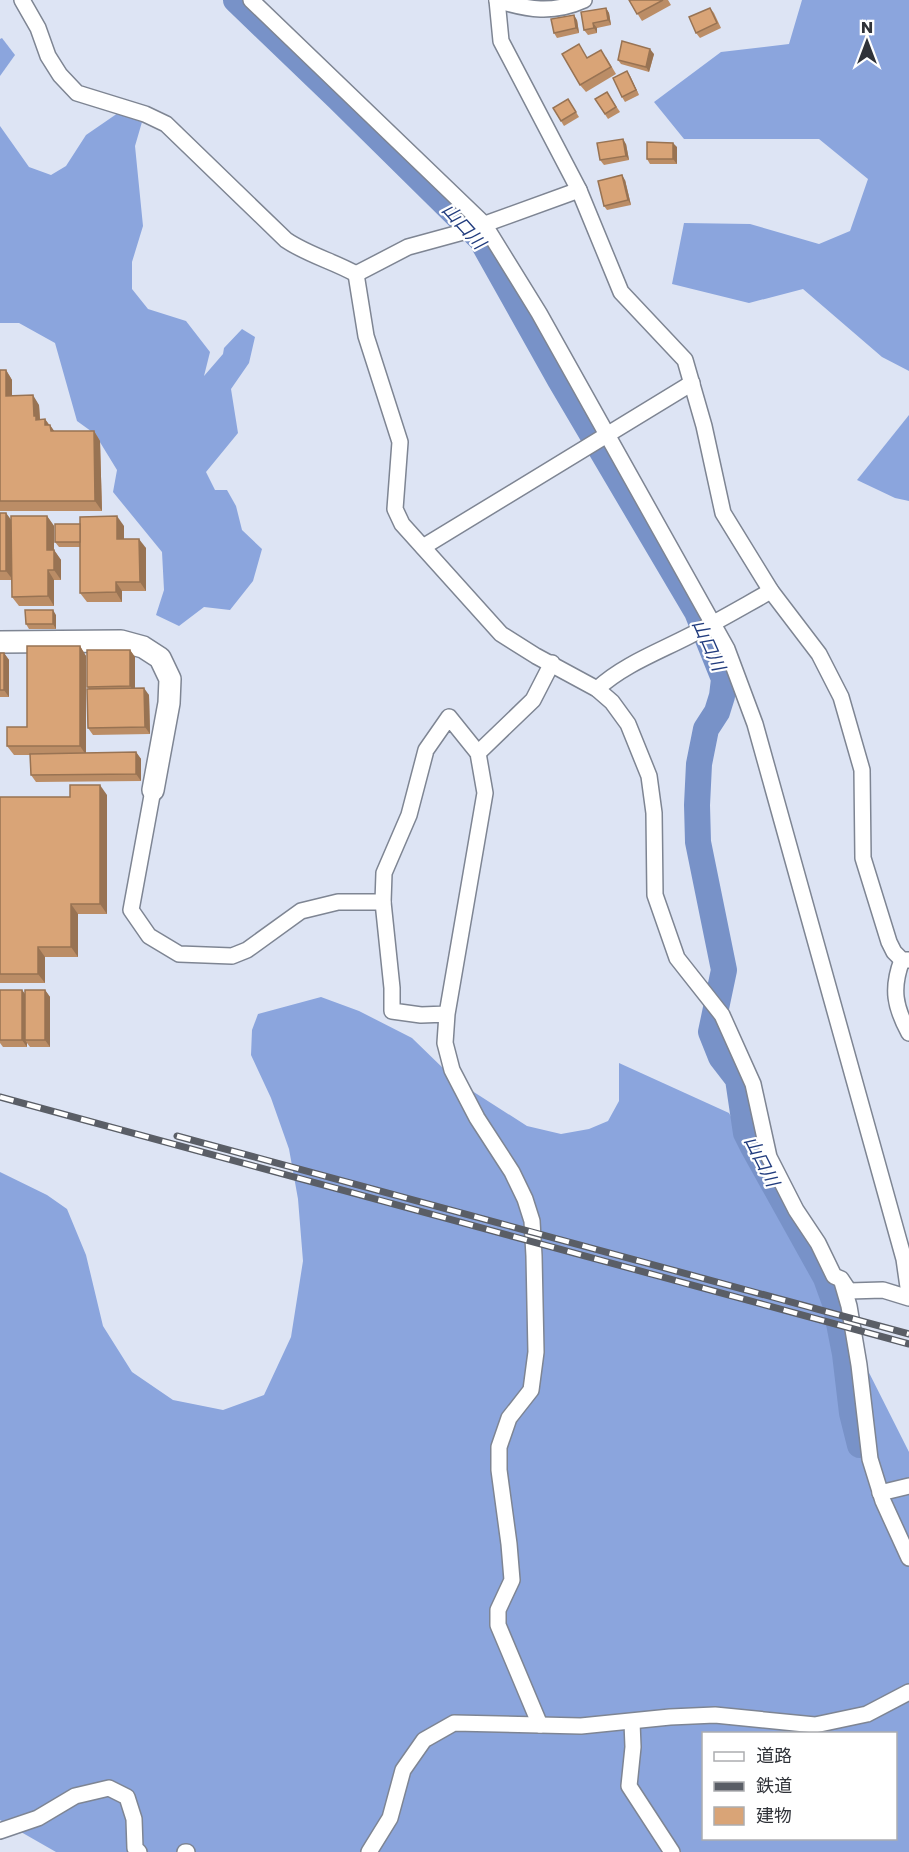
<svg xmlns="http://www.w3.org/2000/svg" width="909" height="1852" viewBox="0 0 909 1852" font-family="Poppins,'Noto Sans JP',sans-serif">
	<style>
		.forest { fill: #8ba5dd; fill-rule: evenodd }
		.lines { fill: none; stroke-linecap: round; stroke-linejoin: round }
		.river { stroke: #7892c8; stroke-width: 26 }
		.street-casing { stroke: #7e8593; stroke-width: 18 }
		.secondary-casing { stroke: #7e8593; stroke-width: 24 }
		.street { stroke: #fff; stroke-width: 15 }
		.secondary { stroke: #fff; stroke-width: 21 }
		.rail-casing { stroke: #5a5e66; stroke-width: 7 }
		.rail { stroke: #fff; stroke-width: 4.5; stroke-dasharray: 14; stroke-linecap: butt }
		.wall { fill: #bb8d66 }
		.shaded-wall { fill: #987353 }
		.building { fill: #d9a477; stroke: #987353; stroke-width: 1.5 }
		.labels { text-anchor: middle; dominant-baseline: central; stroke-width: 4.5; stroke-linejoin: round; paint-order: stroke }
		.water-label { font-size: 18px; font-style: italic; fill: #213c7e; stroke: #fff }
	</style>
	<rect width="100%" height="100%" fill="#dde4f4"/>
	<g class="forest">
		<path d="M 802,0 L 909,0 L 909,371 L 882,357 L 803,289 L 749,303 L 672,284 L 684,223 L 750,224 L 819,244 L 850,231 L 868,179 L 819,139 L 684,139 L 654,102 L 721,52 L 789,44 Z"/>
		<path d="M 2,38 L 15,55 L 0,76 L 0,39 Z"/>
		<path d="M 118,113 L 142,122 L 135,146 L 143,226 L 132,262 L 132,289 L 148,309 L 186,321 L 210,352 L 204,376 L 223,354 L 224,348 L 242,329 L 255,337 L 249,363 L 231,389 L 238,433 L 206,472 L 215,490 L 227,490 L 236,506 L 242,530 L 262,549 L 253,581 L 230,610 L 204,607 L 179,626 L 156,615 L 164,590 L 162,552 L 113,492 L 117,470 L 95,434 L 77,421 L 55,343 L 19,323 L 0,323 L 0,126 L 29,167 L 51,175 L 66,166 L 86,135 Z"/>
		<path d="M 909,415 L 909,501 L 895,498 L 857,480 Z"/>
		<path d="M 321,997 L 359,1011 L 412,1038 L 447,1072 L 466,1087 L 527,1126 L 561,1134 L 589,1129 L 608,1121 L 619,1101 L 619,1063 L 729,1113 L 849,1333 L 909,1452 L 909,1852 L 56,1852 L 0,1820 L 0,1172 L 47,1195 L 67,1209 L 86,1255 L 103,1326 L 132,1372 L 173,1400 L 223,1410 L 264,1395 L 291,1337 L 303,1261 L 298,1199 L 289,1149 L 271,1098 L 251,1055 L 252,1030 L 258,1014 ZM 704,1734 L 896,1734 L 896,1838 L 704,1838 Z"/>
	</g>
	<g class="lines">
		<path class="river" d="M 236,0 L 338,98 L 481,239 L 560,380 L 697,612 L 724,679 L 722,696 L 717,712 L 706,729 L 699,764 L 697,805 L 698,842 L 724,970 L 711,1032 L 721,1057 L 738,1079 L 746,1133 L 753,1147 L 826,1278 L 835,1303 L 845,1354 L 852,1413 L 860,1445"/>
		<g class="street-casing">
			<g id="street">
				<path d="M 22,0 L 38,28 L 48,56 L 60,75 L 77,93 L 145,114 L 166,124 L 286,240 C 308,255 333,261 356,274"/>
				<path d="M 251,0 L 484,224 L 539,313 L 727,649 L 755,724 L 904,1259 L 909,1294"/>
				<path d="M 497,0 L 501,41 L 579,190 L 621,292 L 685,360 L 704,426 L 723,513 L 771,591 L 819,654 L 841,697 L 862,770 L 863,858 L 889,942 L 894,952 L 902,960 L 909,960"/>
				<path d="M 497,0 C 528,10 553,14 584,0"/>
				<path d="M 356,274 L 366,336 L 400,442 L 395,509 L 402,524 L 501,634 L 536,656 L 597,689 L 612,702 L 628,724 L 649,776 L 654,813 L 655,895 L 677,958 L 722,1015 L 753,1084 L 769,1157 L 796,1210 L 818,1243 L 834,1276 L 841,1279 L 849,1291 L 883,1290 L 909,1298"/>
				<path d="M 356,274 L 408,247 L 463,232 L 579,190"/>
				<path d="M 423,547 L 692,383"/>
				<path d="M 597,689 C 623,665 658,652 689,636 C 717,622 744,606 771,591"/>
				<path d="M 478,753 L 533,700 L 552,663"/>
				<path d="M 153,790 L 131,910 L 149,936 L 179,954 L 232,956 L 247,950 L 301,911 L 338,902 L 383,902"/>
				<path d="M 902,960 C 891,989 895,1007 909,1033"/>
				<path d="M 447,1014 L 421,1015 L 392,1011 L 392,988 L 383,902 L 384,873 L 409,815 L 426,750 L 449,717 L 478,753 L 485,793 L 447,1014 L 445,1043 L 452,1070 L 477,1118 L 512,1172 L 525,1199 L 532,1221 L 534,1256 L 536,1352 L 531,1390 L 509,1418 L 499,1447 L 499,1470 L 509,1544 L 512,1580 L 498,1610 L 498,1625 L 540,1725"/>
				<path d="M 842,1282 L 849,1306 L 859,1365 L 870,1459 L 883,1501 L 909,1558"/>
				<path d="M 880,1493 L 909,1486"/>
				<path d="M 632,1722 L 633,1747 L 629,1786 L 672,1852"/>
				<path d="M 0,1831 L 38,1818 L 75,1796 L 109,1788 L 127,1797 L 134,1819 L 135,1848 L 139,1852"/>
				<path d="M 185,1852 L 187,1852"/>
				<path d="M 369,1852 L 390,1818 L 403,1770 L 424,1740 L 454,1723 L 581,1726 L 670,1717 L 715,1715 L 815,1725 L 867,1714 L 909,1692"/>
			</g>
		</g>
		<g class="secondary-casing">
			<path id="secondary" d="M 0,642 L 121,641 L 143,647 L 160,658 L 170,679 L 169,703 L 153,790"/>
		</g>
		<use href="#street" class="street"/>
		<use href="#secondary" class="secondary"/>
		<g class="rail-casing">
			<g id="rail">
				<path d="M 0,1097 L 909,1344"/>
				<path d="M 177,1136 L 909,1334"/>
			</g>
		</g>
		<use href="#rail" class="rail"/>
	</g>
	<g class="wall">
		<path d="M 629,0 L 668,0 L 671,5 L 642,21 Z"/>
		<path d="M 606,8 L 609,13 L 611,25 L 597,28 L 597,33 L 588,35 L 584,30 Z"/>
		<path d="M 710,8 L 714,13 L 721,28 L 700,38 L 696,33 Z"/>
		<path d="M 577,20 L 579,33 L 557,38 L 554,33 Z"/>
		<path d="M 654,54 L 649,72 L 621,64 L 618,60 Z"/>
		<path d="M 606,57 L 616,74 L 586,92 L 580,85 L 588,58 Z"/>
		<path d="M 627,71 L 630,76 L 639,95 L 625,102 L 622,97 Z"/>
		<path d="M 607,92 L 620,112 L 608,119 L 595,99 Z"/>
		<path d="M 568,99 L 579,117 L 564,126 L 553,108 Z"/>
		<path d="M 626,144 L 629,160 L 604,165 L 600,160 Z"/>
		<path d="M 677,147 L 677,164 L 650,164 L 647,159 Z"/>
		<path d="M 625,180 L 631,205 L 607,210 L 604,206 Z"/>
		<path d="M 0,370 L 6,370 L 12,380 L 12,396 L 39,405 L 40,419 L 45,419 L 54,431 L 94,431 L 100,441 L 102,511 L 0,511 Z"/>
		<path d="M 0,513 L 6,513 L 12,521 L 47,516 L 54,526 L 54,550 L 61,560 L 61,580 L 54,580 L 54,606 L 19,606 L 12,597 L 12,580 L 0,580 Z"/>
		<path d="M 124,526 L 124,539 L 146,548 L 146,591 L 122,591 L 122,602 L 87,602 L 80,593 L 80,547 L 59,547 L 55,542 Z"/>
		<path d="M 56,615 L 56,629 L 29,629 L 26,624 Z"/>
		<path d="M 80,646 L 86,656 L 86,753 L 136,752 L 141,759 L 141,781 L 36,782 L 31,775 L 30,755 L 14,755 L 7,746 L 27,727 Z"/>
		<path d="M 130,650 L 135,657 L 135,688 L 149,695 L 150,734 L 93,735 L 88,728 L 89,689 L 87,687 Z"/>
		<path d="M 0,653 L 4,653 L 9,660 L 9,697 L 0,697 Z"/>
		<path d="M 107,795 L 107,914 L 78,914 L 78,957 L 45,957 L 45,983 L 0,983 L 0,797 L 70,797 Z"/>
		<path d="M 0,990 L 22,990 L 25,994 L 45,990 L 50,997 L 50,1047 L 30,1047 L 27,1043 L 27,1047 L 3,1047 L 0,1043 Z"/>
	</g>
	<g class="shaded-wall">
		<path d="M 606,8 L 609,13 L 611,25 L 608,20 Z"/>
		<path d="M 574,15 L 577,20 L 579,33 L 576,28 Z"/>
		<path d="M 593,23 L 597,28 L 597,33 L 594,28 Z"/>
		<path d="M 650,49 L 654,54 L 649,72 L 646,67 Z"/>
		<path d="M 627,71 L 630,76 L 639,95 L 636,90 Z"/>
		<path d="M 623,139 L 626,144 L 629,160 L 626,156 Z"/>
		<path d="M 673,143 L 677,147 L 677,164 L 673,159 Z"/>
		<path d="M 622,175 L 625,180 L 631,205 L 628,200 Z"/>
		<path d="M 6,370 L 12,380 L 12,405 L 6,396 Z"/>
		<path d="M 33,395 L 39,405 L 40,421 L 43,429 L 34,416 Z"/>
		<path d="M 45,419 L 51,428 L 50,425 L 57,435 L 45,425 Z"/>
		<path d="M 94,431 L 100,441 L 102,511 L 95,501 Z"/>
		<path d="M 6,513 L 13,523 L 13,580 L 6,571 Z"/>
		<path d="M 47,516 L 54,526 L 54,560 L 47,550 Z"/>
		<path d="M 117,516 L 124,526 L 124,548 L 117,539 Z"/>
		<path d="M 139,539 L 146,548 L 146,591 L 140,582 Z"/>
		<path d="M 54,550 L 61,560 L 61,580 L 54,570 Z"/>
		<path d="M 48,570 L 54,580 L 54,606 L 48,596 Z"/>
		<path d="M 116,582 L 122,591 L 122,602 L 116,592 Z"/>
		<path d="M 53,610 L 56,615 L 56,629 L 53,624 Z"/>
		<path d="M 80,646 L 86,656 L 86,755 L 80,746 Z"/>
		<path d="M 130,650 L 135,657 L 135,693 L 130,686 Z"/>
		<path d="M 4,653 L 9,660 L 9,697 L 4,690 Z"/>
		<path d="M 144,688 L 149,695 L 150,734 L 145,727 Z"/>
		<path d="M 136,752 L 141,759 L 141,781 L 136,774 Z"/>
		<path d="M 100,785 L 107,795 L 107,914 L 100,904 Z"/>
		<path d="M 71,904 L 78,914 L 78,957 L 71,947 Z"/>
		<path d="M 38,947 L 45,957 L 45,983 L 38,974 Z"/>
		<path d="M 22,990 L 27,997 L 25,1040 L 27,1043 L 27,1047 L 22,1040 Z"/>
		<path d="M 45,990 L 50,997 L 50,1047 L 45,1040 Z"/>
	</g>
	<g class="building">
		<path d="M 629,0 L 663,0 L 637,14 Z"/>
		<path d="M 606,8 L 608,20 L 593,23 L 594,28 L 584,30 L 581,12 Z"/>
		<path d="M 710,8 L 717,23 L 696,33 L 689,17 Z"/>
		<path d="M 574,15 L 576,28 L 554,33 L 551,19 Z"/>
		<path d="M 622,41 L 650,49 L 646,67 L 618,60 Z"/>
		<path d="M 579,44 L 587,58 L 601,50 L 611,67 L 580,85 L 562,54 Z"/>
		<path d="M 627,71 L 636,90 L 622,97 L 613,78 Z"/>
		<path d="M 607,92 L 616,107 L 605,114 L 595,99 Z"/>
		<path d="M 568,99 L 576,112 L 561,121 L 553,108 Z"/>
		<path d="M 623,139 L 626,156 L 600,160 L 597,143 Z"/>
		<path d="M 647,142 L 673,143 L 673,159 L 647,159 Z"/>
		<path d="M 622,175 L 628,200 L 604,206 L 598,181 Z"/>
		<path d="M 0,370 L 6,370 L 6,396 L 33,395 L 34,416 L 36,416 L 36,420 L 45,419 L 45,425 L 50,425 L 51,431 L 94,431 L 95,501 L 0,501 Z"/>
		<rect x="0" y="513" width="6" height="58"/>
		<path d="M 11,516 L 47,516 L 47,550 L 54,550 L 54,570 L 48,570 L 48,596 L 12,597 Z"/>
		<path d="M 117,516 L 117,539 L 139,539 L 140,582 L 116,582 L 116,592 L 80,593 L 80,517 Z"/>
		<rect x="55" y="524" width="25" height="18"/>
		<path d="M 25,610 L 53,610 L 53,624 L 26,624 Z"/>
		<path d="M 27,646 L 80,646 L 80,746 L 7,746 L 7,727 L 27,727 Z"/>
		<path d="M 87,650 L 130,650 L 130,686 L 87,687 Z"/>
		<rect x="0" y="653" width="4" height="37"/>
		<path d="M 144,688 L 145,727 L 88,728 L 87,689 Z"/>
		<path d="M 136,752 L 136,774 L 31,775 L 30,754 Z"/>
		<path d="M 70,785 L 100,785 L 100,904 L 71,904 L 71,947 L 38,947 L 38,974 L 0,974 L 0,797 L 70,797 Z"/>
		<rect x="0" y="990" width="22" height="50"/>
		<rect x="25" y="990" width="20" height="50"/>
	</g>
	<g class="labels">
		<g class="water-label">
			<text transform="translate(464 226) rotate(48)">山口川</text>
			<text transform="translate(709 645) rotate(66)">山口川</text>
			<text transform="translate(762 1161) rotate(63)">山口川</text>
		</g>
	</g>
	<rect x="702" y="1732" width="195" height="108" fill="#ffffff" stroke="#acadb0" stroke-width="1.5"/>
	<rect x="714" y="1752" width="30" height="9" fill="#ffffff" stroke="#acadb0" stroke-width="1.5"/>
	<text x="756" y="1762" font-size="18" fill="#303339">道路</text>
	<rect x="714" y="1782" width="30" height="9" fill="#5a5e66" stroke="#acadb0" stroke-width="1.5"/>
	<text x="756" y="1792" font-size="18" fill="#303339">鉄道</text>
	<rect x="714" y="1807" width="30" height="18" fill="#d9a477" stroke="#acadb0" stroke-width="1.5"/>
	<text x="756" y="1822" font-size="18" fill="#303339">建物</text>
	<g transform="translate(867 42)" stroke="#ffffff" stroke-width="4.5" paint-order="stroke">
	<path d="M0-4.5L10 22L0 15L-10 22Z" fill="#303339"/>
	<text y="-9" font-size="16" font-weight="bold" text-anchor="middle" fill="#303339">N</text>
	</g>
</svg>
